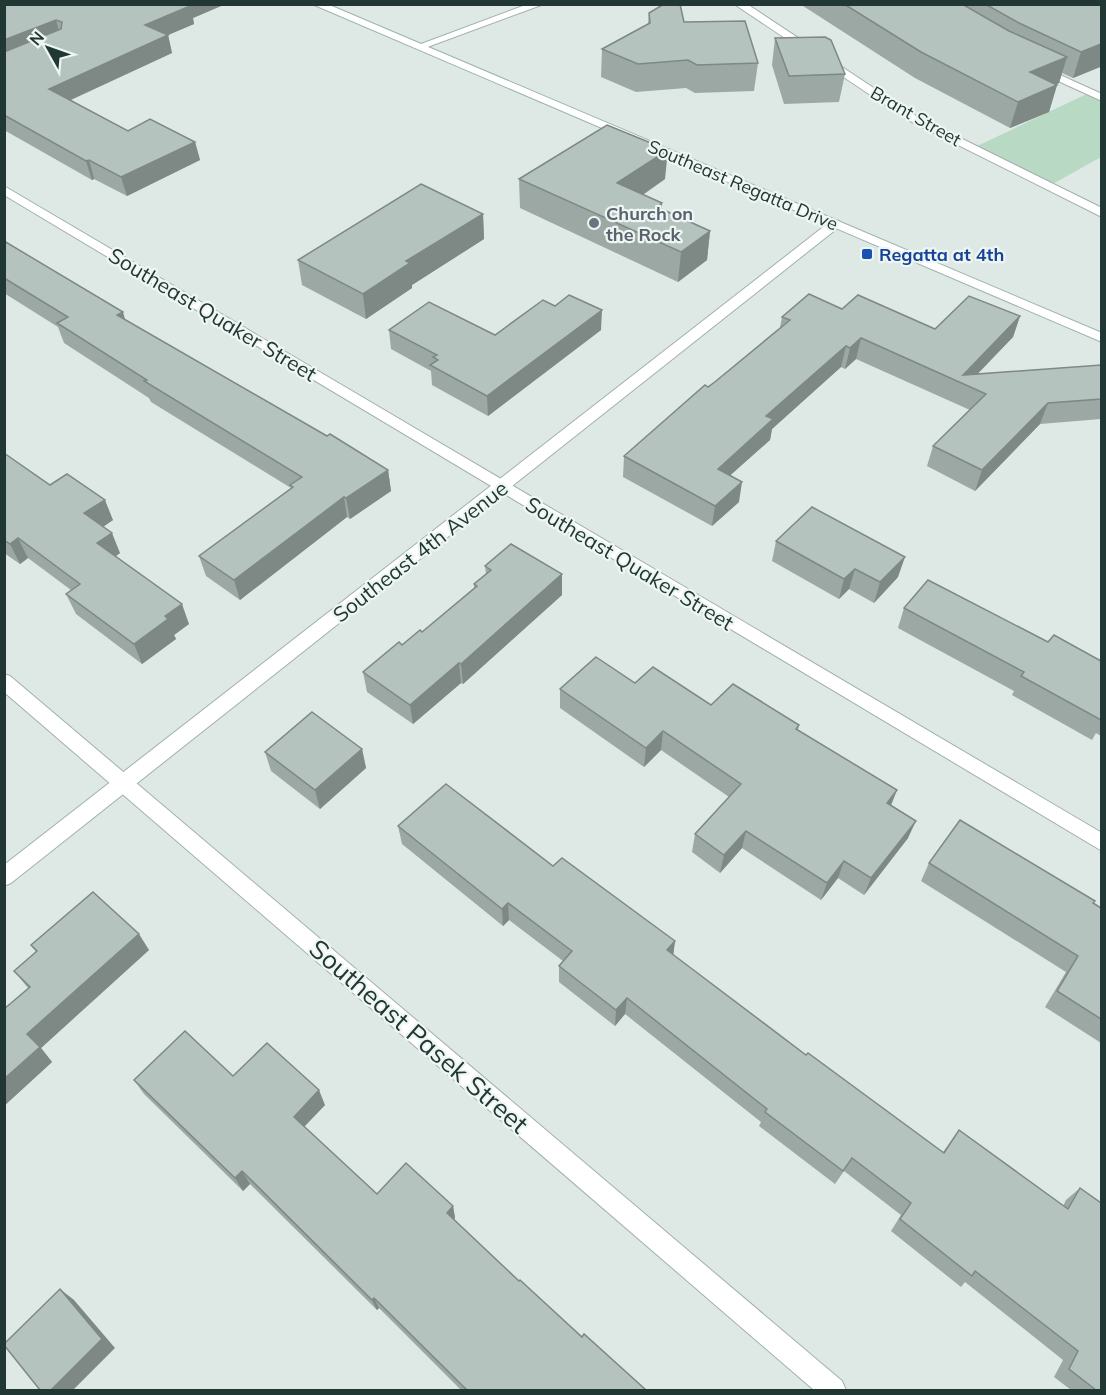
<svg xmlns="http://www.w3.org/2000/svg" width="1106" height="1395" viewBox="0 0 1106 1395" font-family="Mulish,sans-serif">
	<style>
		.green { fill: #b8d9c4 }
		.lines { fill: none; stroke-linecap: round; stroke-linejoin: round }
		.minor-casing { stroke: #a2b0ac; stroke-width: 2 }
		.tertiary-casing { stroke: #a2b0ac; stroke-width: 2 }
		.secondary-casing { stroke: #9eb4ae; stroke-width: 2 }
		.minor { fill: #fff; fill-rule: evenodd }
		.tertiary { fill: #fff; fill-rule: evenodd }
		.secondary { fill: #fff; fill-rule: evenodd }
		.wall { fill: #9ba8a3 }
		.shaded-wall { fill: #7e8885 }
		.building { fill: #b4c3be; stroke: #7e8885; stroke-width: 1.5 }
		.worship-dot { fill: #6b7280; stroke: #eef6f3; stroke-width: 2 }
		.transit-dot { fill: #1a4fb4; stroke: #eef6f3; stroke-width: 2 }
		.labels { text-anchor: middle; dominant-baseline: central; stroke-width: 4.5; stroke-linejoin: round; paint-order: stroke }
		.far-street-label { font-size: 18px; fill: #213733; stroke: #eef6f3 }
		.far-worship-label { font-size: 18px; font-weight: bold; fill: #5b616d; stroke: #eef6f3; text-anchor: start }
		.far-transit-label { font-size: 18px; font-weight: bold; fill: #164399; stroke: #eef6f3; text-anchor: start }
		.street-label { font-size: 21px; fill: #213733; stroke: #eef6f3 }
		.near-street-label { font-size: 26px; fill: #213733; stroke: #eef6f3 }
	</style>
	<rect width="100%" height="100%" fill="#dee9e5"/>
	<path class="green" d="M 1091,92 L 1101,98 L 1101,157 L 1049,186 L 973,148 Z"/>
	<g class="lines">
		<g class="minor-casing">
			<g id="minor">
				<path d="M 528,4 L 544,4 L 422,49 L 413,47 Z"/>
				<path d="M 734,4 L 747,4 L 916,116 L 1102,208 L 1102,217 L 908,120 Z"/>
				<path d="M 1038,65 L 1102,94 L 1102,101 L 1034,70 L 1034,66 Z"/>
				<path d="M 4,186 L 1102,833 L 1102,851 L 4,195 Z"/>
				<path d="M 4,674 L 10,676 L 842,1381 L 846,1390 L 814,1390 L 4,692 Z"/>
			</g>
		</g>
		<g class="tertiary-casing">
			<path id="tertiary" d="M 835,220 L 839,221 L 841,224 L 839,227 L 11,883 L 4,886 L 4,865 L 831,221 Z"/>
		</g>
		<g class="secondary-casing">
			<path id="secondary" d="M 312,4 L 327,4 L 1102,333 L 1102,342 Z"/>
		</g>
		<use href="#minor" class="minor"/>
		<use href="#tertiary" class="tertiary"/>
		<use href="#secondary" class="secondary"/>
	</g>
	<g class="wall">
		<path d="M 4,4 L 221,4 L 221,6 L 193,18 L 194,24 L 168,35 L 172,53 L 71,100 L 128,131 L 195,142 L 200,160 L 127,196 L 94,179 L 92,180 L 4,130 Z"/>
		<path d="M 800,4 L 1101,4 L 1101,67 L 1100,67 L 1073,78 L 1062,73 L 1059,83 L 1056,85 L 1057,85 L 1049,112 L 1010,128 L 915,78 Z"/>
		<path d="M 649,13 L 684,22 L 758,63 L 754,91 L 695,93 L 686,88 L 636,92 L 601,77 L 602,49 L 648,24 Z"/>
		<path d="M 775,38 L 845,74 L 839,102 L 784,104 L 772,65 Z"/>
		<path d="M 519,179 L 665,179 L 643,195 L 662,209 L 710,231 L 707,260 L 678,282 L 520,208 Z"/>
		<path d="M 483,214 L 484,239 L 412,285 L 412,288 L 366,319 L 302,285 L 298,260 Z"/>
		<path d="M 4,241 L 125,320 L 327,436 L 388,470 L 391,491 L 350,519 L 347,517 L 240,600 L 206,576 L 199,556 L 291,489 L 291,488 L 151,402 L 149,398 L 64,343 L 58,327 L 4,293 Z"/>
		<path d="M 842,309 L 935,329 L 1020,316 L 1013,337 L 977,374 L 1101,365 L 1101,419 L 1040,424 L 975,491 L 927,466 L 933,446 L 970,410 L 856,359 L 845,369 L 841,367 L 772,429 L 770,440 L 730,475 L 739,502 L 712,526 L 623,477 L 624,456 L 780,328 L 782,317 Z"/>
		<path d="M 389,330 L 495,335 L 601,330 L 488,416 L 432,385 L 431,371 L 391,349 Z"/>
		<path d="M 4,453 L 50,485 L 113,520 L 103,526 L 120,553 L 116,556 L 189,624 L 174,635 L 176,639 L 142,664 L 76,614 L 66,594 L 71,590 L 28,558 L 20,564 L 4,553 Z"/>
		<path d="M 776,541 L 898,577 L 874,603 L 849,589 L 839,599 L 772,561 Z"/>
		<path d="M 485,566 L 562,595 L 463,684 L 461,683 L 413,724 L 367,692 L 363,672 L 422,632 L 474,588 L 474,584 L 486,574 Z"/>
		<path d="M 904,608 L 1048,642 L 1101,661 L 1101,736 L 1096,733 L 1092,740 L 1012,695 L 1014,691 L 898,628 Z"/>
		<path d="M 635,683 L 711,705 L 799,725 L 798,730 L 891,805 L 908,838 L 864,895 L 838,878 L 821,900 L 742,848 L 720,873 L 692,852 L 695,834 L 729,797 L 661,750 L 644,767 L 560,708 L 560,689 Z"/>
		<path d="M 362,749 L 366,768 L 320,809 L 271,771 L 265,752 Z"/>
		<path d="M 398,826 L 553,866 L 675,941 L 673,955 L 806,1055 L 943,1152 L 959,1130 L 1063,1206 L 1066,1200 L 1080,1188 L 1101,1390 L 1071,1390 L 1054,1377 L 1063,1360 L 965,1282 L 961,1287 L 891,1231 L 901,1215 L 844,1171 L 835,1184 L 759,1126 L 761,1122 L 625,1014 L 615,1026 L 559,982 L 559,966 L 563,961 L 509,920 L 503,926 L 402,844 Z"/>
		<path d="M 929,863 L 1093,903 L 1101,908 L 1101,1043 L 1045,1007 L 1066,972 L 921,881 Z"/>
		<path d="M 31,945 L 149,950 L 41,1048 L 52,1062 L 4,1106 L 4,1009 L 28,988 L 14,971 L 36,952 Z"/>
		<path d="M 233,1076 L 325,1105 L 304,1127 L 377,1194 L 453,1206 L 455,1218 L 454,1219 L 519,1281 L 582,1337 L 646,1390 L 461,1390 L 379,1308 L 377,1310 L 250,1184 L 243,1191 L 144,1094 L 134,1080 Z"/>
	</g>
	<g class="shaded-wall">
		<path d="M 183,4 L 221,4 L 221,6 L 193,18 L 194,24 L 168,35 L 172,53 L 55,107 L 49,89 L 145,25 Z"/>
		<path d="M 56,20 L 61,38 L 4,60 L 4,40 Z"/>
		<path d="M 1101,44 L 1101,63 L 1100,67 L 1073,78 L 1081,52 Z"/>
		<path d="M 1067,57 L 1059,83 L 1022,98 L 1030,72 Z"/>
		<path d="M 1057,85 L 1049,112 L 1010,128 L 1018,102 Z"/>
		<path d="M 195,142 L 200,160 L 127,196 L 121,177 Z"/>
		<path d="M 668,150 L 665,179 L 616,213 L 617,183 Z"/>
		<path d="M 89,160 L 94,179 L 92,180 L 86,161 Z"/>
		<path d="M 662,203 L 660,232 L 657,207 Z"/>
		<path d="M 483,214 L 484,239 L 412,285 L 412,288 L 366,319 L 363,294 L 406,261 Z"/>
		<path d="M 710,231 L 707,260 L 678,282 L 681,252 Z"/>
		<path d="M 602,310 L 601,330 L 488,416 L 487,396 Z"/>
		<path d="M 123,312 L 129,333 L 117,315 Z"/>
		<path d="M 1020,316 L 1013,337 L 967,385 L 963,375 Z"/>
		<path d="M 861,338 L 856,359 L 845,369 L 850,348 Z"/>
		<path d="M 846,346 L 841,367 L 772,429 L 770,440 L 715,489 L 718,469 L 766,416 Z"/>
		<path d="M 1048,403 L 1040,424 L 975,491 L 982,470 Z"/>
		<path d="M 388,470 L 391,491 L 350,519 L 346,498 Z"/>
		<path d="M 742,482 L 739,502 L 712,526 L 715,506 Z"/>
		<path d="M 344,497 L 347,517 L 240,600 L 234,580 Z"/>
		<path d="M 105,500 L 113,520 L 93,534 L 84,513 Z"/>
		<path d="M 112,533 L 120,553 L 106,563 L 97,543 Z"/>
		<path d="M 18,538 L 28,558 L 20,564 L 10,544 Z"/>
		<path d="M 905,557 L 898,577 L 874,603 L 880,582 Z"/>
		<path d="M 855,569 L 849,589 L 839,599 L 844,579 Z"/>
		<path d="M 562,574 L 562,595 L 463,684 L 461,664 Z"/>
		<path d="M 182,604 L 189,624 L 174,635 L 176,639 L 142,664 L 134,644 L 165,616 Z"/>
		<path d="M 459,663 L 461,683 L 413,724 L 410,705 Z"/>
		<path d="M 663,731 L 661,750 L 644,767 L 646,748 Z"/>
		<path d="M 362,749 L 366,768 L 320,809 L 315,790 Z"/>
		<path d="M 897,790 L 890,808 L 887,803 Z"/>
		<path d="M 916,821 L 908,838 L 864,895 L 871,878 Z"/>
		<path d="M 746,831 L 742,848 L 720,873 L 724,855 Z"/>
		<path d="M 844,861 L 838,878 L 821,900 L 827,883 Z"/>
		<path d="M 508,903 L 509,920 L 503,926 L 502,909 Z"/>
		<path d="M 139,934 L 149,950 L 41,1048 L 52,1062 L 4,1106 L 4,1079 L 27,1034 Z"/>
		<path d="M 675,941 L 673,957 L 667,950 Z"/>
		<path d="M 627,998 L 625,1014 L 615,1026 L 616,1010 Z"/>
		<path d="M 319,1090 L 325,1105 L 300,1131 L 294,1117 Z"/>
		<path d="M 242,1171 L 250,1184 L 243,1191 L 235,1178 Z"/>
		<path d="M 453,1206 L 455,1218 L 450,1224 L 447,1213 Z"/>
		<path d="M 60,1289 L 74,1300 L 115,1348 L 73,1390 L 51,1390 Z"/>
		<path d="M 374,1298 L 379,1308 L 377,1310 L 372,1300 Z"/>
	</g>
	<g class="building">
		<path d="M 4,4 L 187,4 L 190,6 L 145,25 L 168,35 L 49,89 L 128,131 L 150,119 L 195,142 L 121,177 L 89,160 L 86,161 L 4,115 L 4,52 L 61,29 L 62,22 L 56,20 L 4,40 Z"/>
		<path d="M 664,4 L 680,4 L 684,22 L 745,21 L 758,63 L 697,65 L 688,60 L 638,64 L 602,49 L 650,23 L 649,13 Z"/>
		<path d="M 844,4 L 962,4 L 1009,31 L 1067,57 L 1030,72 L 1057,85 L 1018,102 L 921,52 Z"/>
		<path d="M 985,4 L 1101,4 L 1101,44 L 1081,52 L 1019,23 Z"/>
		<path d="M 825,37 L 831,40 L 845,74 L 789,76 L 775,38 Z"/>
		<path d="M 607,125 L 668,150 L 617,183 L 662,203 L 657,207 L 710,231 L 681,252 L 519,179 Z"/>
		<path d="M 421,184 L 483,214 L 406,261 L 410,263 L 363,294 L 298,260 Z"/>
		<path d="M 4,241 L 123,312 L 117,315 L 327,436 L 330,434 L 388,470 L 346,498 L 344,497 L 234,580 L 199,556 L 293,487 L 290,485 L 302,477 L 144,381 L 147,380 L 57,323 L 68,317 L 4,278 Z"/>
		<path d="M 809,294 L 842,309 L 858,295 L 935,329 L 969,296 L 1020,316 L 963,375 L 1101,365 L 1101,399 L 1048,403 L 982,470 L 933,446 L 986,394 L 861,338 L 850,348 L 846,346 L 766,416 L 773,419 L 718,469 L 742,482 L 715,506 L 624,456 L 705,385 L 708,387 L 716,381 L 790,320 L 782,317 Z"/>
		<path d="M 569,295 L 602,310 L 487,396 L 430,365 L 438,360 L 433,357 L 437,355 L 389,330 L 429,302 L 495,335 L 543,300 L 555,306 Z"/>
		<path d="M 4,453 L 50,485 L 67,474 L 105,500 L 84,513 L 112,533 L 97,543 L 182,604 L 165,616 L 168,619 L 134,644 L 66,594 L 80,584 L 18,538 L 10,544 L 4,540 Z"/>
		<path d="M 812,507 L 905,557 L 880,582 L 855,569 L 844,579 L 776,541 Z"/>
		<path d="M 511,544 L 562,574 L 461,664 L 459,663 L 410,705 L 363,672 L 399,642 L 402,645 L 420,630 L 422,632 L 477,586 L 474,584 L 491,570 L 485,566 Z"/>
		<path d="M 928,580 L 1048,642 L 1054,635 L 1101,661 L 1101,720 L 1021,676 L 1024,672 L 904,608 Z"/>
		<path d="M 596,657 L 635,683 L 653,667 L 711,705 L 733,684 L 799,725 L 796,729 L 897,790 L 887,803 L 916,821 L 871,878 L 844,861 L 827,883 L 746,831 L 724,855 L 695,834 L 741,784 L 663,731 L 646,748 L 560,689 Z"/>
		<path d="M 312,712 L 362,749 L 315,790 L 265,752 Z"/>
		<path d="M 446,784 L 553,866 L 562,858 L 675,941 L 667,950 L 806,1055 L 808,1053 L 944,1153 L 959,1130 L 1068,1209 L 1080,1188 L 1101,1203 L 1101,1390 L 1096,1390 L 1069,1369 L 1078,1351 L 975,1271 L 972,1276 L 900,1219 L 911,1203 L 852,1158 L 843,1171 L 765,1112 L 767,1109 L 627,998 L 616,1010 L 559,966 L 572,951 L 508,903 L 502,909 L 398,826 Z"/>
		<path d="M 960,820 L 1095,901 L 1093,903 L 1101,908 L 1101,1019 L 1057,991 L 1078,956 L 929,863 Z"/>
		<path d="M 93,892 L 139,934 L 27,1034 L 40,1047 L 4,1079 L 4,1009 L 30,987 L 14,971 L 37,951 L 31,945 Z"/>
		<path d="M 185,1031 L 233,1076 L 267,1043 L 319,1090 L 294,1117 L 377,1194 L 406,1163 L 453,1206 L 447,1213 L 519,1281 L 520,1280 L 582,1337 L 584,1334 L 646,1390 L 467,1390 L 374,1298 L 372,1300 L 242,1171 L 235,1178 L 134,1080 Z"/>
		<path d="M 60,1289 L 102,1339 L 51,1390 L 40,1390 L 4,1345 L 4,1344 Z"/>
	</g>
	<circle class="worship-dot" cx="594" cy="223" r="6"/>
	<rect class="transit-dot" x="861" y="248" width="12" height="12" rx="3"/>
	<g class="labels">
		<g class="far-street-label">
			<text transform="translate(916 116) rotate(30)">Brant Street</text>
			<text transform="translate(743 185) rotate(23)">Southeast Regatta Drive</text>
		</g>
		<g class="far-worship-label">
			<text x="606" y="213">Church on<tspan x="606" dy="21">the Rock</tspan></text>
		</g>
		<g class="far-transit-label">
			<text x="879" y="254">Regatta at 4th</text>
		</g>
		<g class="street-label">
			<text transform="translate(213 314) rotate(31)">Southeast Quaker Street</text>
			<text transform="translate(420 551) rotate(-38)">Southeast 4th Avenue</text>
			<text transform="translate(630 563) rotate(31)">Southeast Quaker Street</text>
		</g>
		<g class="near-street-label">
			<text transform="translate(419 1036) rotate(41)">Southeast Pasek Street</text>
		</g>
	</g>
	<rect width="1106" height="1395" fill="none" stroke="#213733" stroke-width="12"/>
	<g transform="translate(48 48) rotate(310)" stroke="#eef6f3" stroke-width="4.5" paint-order="stroke">
	<path d="M0-4.5L10 22L0 15L-10 22Z" fill="#213733"/>
	<text y="-9" font-size="16" font-weight="bold" text-anchor="middle" fill="#213733">N</text>
	</g>
</svg>
